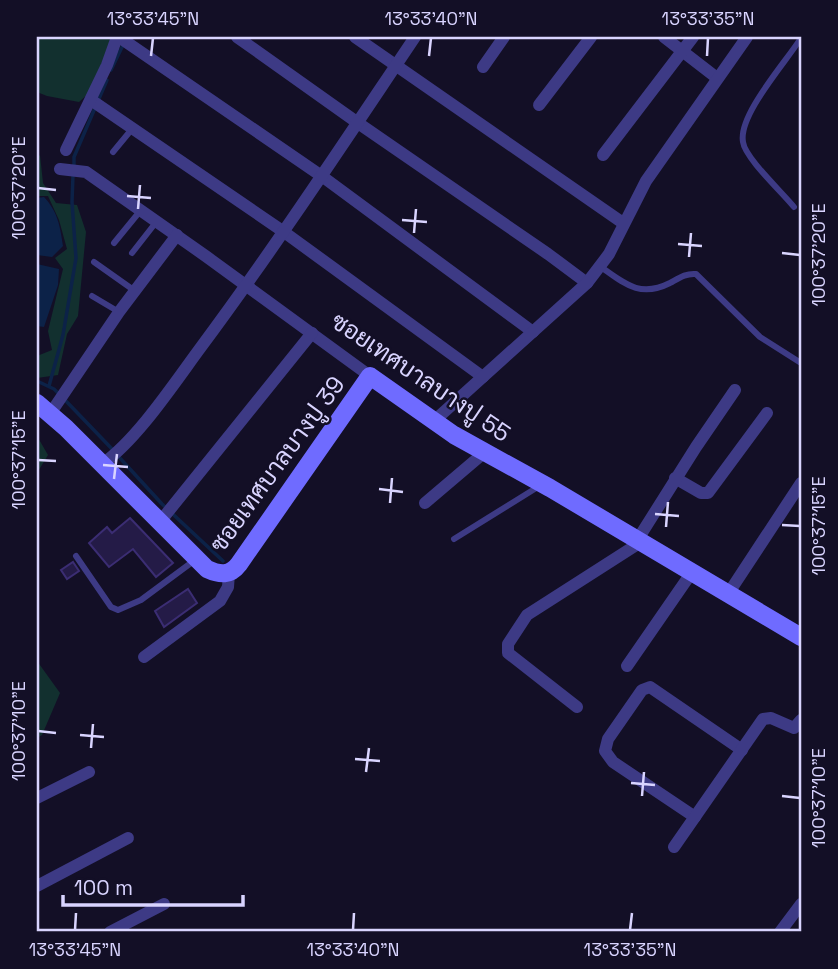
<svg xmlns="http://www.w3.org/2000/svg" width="838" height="969" viewBox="0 0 838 969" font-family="'Space Grotesk',Sarabun,sans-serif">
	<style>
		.green { fill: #12302f }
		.water { fill: #0c2248 }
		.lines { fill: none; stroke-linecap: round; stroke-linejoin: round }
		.stream { stroke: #0c2248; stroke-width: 3.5 }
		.building { fill: #241b47; stroke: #3b2d73; stroke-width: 2 }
		.lane { stroke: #3d3a85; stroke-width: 6 }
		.street { stroke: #3d3a85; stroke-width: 12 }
		.secondary { stroke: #6f6bff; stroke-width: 18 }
		.ticks { fill: none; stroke: #d9d4ff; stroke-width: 2.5 }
		.labels { text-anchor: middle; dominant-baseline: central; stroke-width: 5; stroke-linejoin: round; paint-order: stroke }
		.street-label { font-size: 24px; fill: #d9d4ff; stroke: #130f26 }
		.neatline { fill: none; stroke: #d9d4ff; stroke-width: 2.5 }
		.ticks-label { font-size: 18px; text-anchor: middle; fill: #d9d4ff }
	</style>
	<rect width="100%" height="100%" fill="#130f26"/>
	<g class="green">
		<path d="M 37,37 L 117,37 L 98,85 L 79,102 L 47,96 L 37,92 Z"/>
		<path d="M 40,155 L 43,183 L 56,203 L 77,205 L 86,232 L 78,316 L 67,334 L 58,375 L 37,378 L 37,356 L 52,350 L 48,331 L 63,269 L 55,258 L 67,249 L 59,220 L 48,196 L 37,196 L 37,158 Z"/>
		<path d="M 37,436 L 48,455 L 37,473 Z"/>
		<path d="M 37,661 L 60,693 L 42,735 L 37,738 Z"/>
	</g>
	<g class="water">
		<path d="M 44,197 C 58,212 60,226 63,246 L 52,257 L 37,255 L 37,198 Z"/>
		<path d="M 37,264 L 59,269 L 58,285 L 44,327 L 37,326 Z"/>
	</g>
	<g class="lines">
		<g class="stream">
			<path d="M 111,70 L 123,45"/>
			<path d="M 74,167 L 74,157 L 107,80"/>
			<path d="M 37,381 L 54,389 L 60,395"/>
			<path d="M 49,386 L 63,335 L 76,258 L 72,202 L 73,175"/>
			<path d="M 65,400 L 113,450"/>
			<path d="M 118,456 L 162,504 L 223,561"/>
		</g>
	</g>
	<g class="building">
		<path d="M 130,518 L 173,563 L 156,577 L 133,549 L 109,567 L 89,543 L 107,527 L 112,533 Z"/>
		<path d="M 73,562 L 79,571 L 67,579 L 61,570 Z"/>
		<path d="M 188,589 L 197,603 L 164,627 L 155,611 Z"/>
	</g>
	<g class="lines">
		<g class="lane">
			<path d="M 113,152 L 132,129"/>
			<path d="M 794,207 C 783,193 745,158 743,142 C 738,115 786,62 801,38"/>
			<path d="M 114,243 L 141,210"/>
			<path d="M 132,253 L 157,221"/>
			<path d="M 94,262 L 135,291"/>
			<path d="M 601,267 C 625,284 640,298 670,283 C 679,278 686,273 696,274 L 760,337 L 801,363"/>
			<path d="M 92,296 L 119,312"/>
			<path d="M 454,539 L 541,485"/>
			<path d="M 76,556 L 111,607 L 118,610 L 141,600 L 195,560"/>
		</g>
		<g class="street">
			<path d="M 119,37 L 323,177 L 533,332"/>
			<path d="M 237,37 L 358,123 L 548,254 L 587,283"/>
			<path d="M 355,37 L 623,223"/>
			<path d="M 664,37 L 717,78"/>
			<path d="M 483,67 L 504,37"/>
			<path d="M 91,100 L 284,232 L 483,377"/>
			<path d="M 539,105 L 591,37"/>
			<path d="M 66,150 L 107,65 L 117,37"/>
			<path d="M 603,155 L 693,37"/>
			<path d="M 60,169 L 86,172 L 207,257 L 370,376"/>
			<path d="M 50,414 L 119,312 L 177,235"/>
			<path d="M 434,421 L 587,283 L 609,254 L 646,181 L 747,37"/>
			<path d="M 102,464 C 137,440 175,382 201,347 C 276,246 345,141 415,37"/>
			<path d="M 675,478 L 701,493 L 708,493 L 767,413"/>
			<path d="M 425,503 L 485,452"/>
			<path d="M 159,523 L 312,333"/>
			<path d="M 638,539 L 696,447 L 735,390"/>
			<path d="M 728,594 L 801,483"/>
			<path d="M 144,657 L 220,601 L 228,587 L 229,573"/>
			<path d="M 627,666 L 692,572"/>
			<path d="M 577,707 L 508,653 L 508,644 L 527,615 L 641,542"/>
			<path d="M 37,798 L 89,772"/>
			<path d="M 695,817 L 613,762 L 605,751 L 608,739 L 642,690 L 650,687 L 742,750"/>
			<path d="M 674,847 L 763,719 L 771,718 L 794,728 L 801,720"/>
			<path d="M 37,886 L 128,838"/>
			<path d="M 110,932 L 164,904"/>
			<path d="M 780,932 L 801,904"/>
		</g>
		<path class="secondary" d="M 37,403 L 66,428 L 207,569 C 220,575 230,576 239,564 L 370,376 L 454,435 L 550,488 L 801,637"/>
	</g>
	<path class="ticks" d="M 151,56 L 153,38M 429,56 L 431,38M 707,56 L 708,38M 38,188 L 56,190M 127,196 L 151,198M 138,209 L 140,185M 402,220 L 427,222M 414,233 L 416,209M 678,244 L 702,246M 782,253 L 800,255M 689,257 L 691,233M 38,460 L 56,461M 103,465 L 128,467M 114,479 L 117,454M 379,489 L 403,492M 390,503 L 392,478M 655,514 L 679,516M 782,525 L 800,526M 666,527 L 668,502M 38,731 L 56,733M 80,735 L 104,737M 91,748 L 93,724M 355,759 L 380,761M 366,772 L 369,748M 631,783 L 655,785M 642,796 L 644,772M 782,796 L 800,798M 75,930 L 76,913M 353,930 L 354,913M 630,930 L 632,913"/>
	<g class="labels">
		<g class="street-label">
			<text transform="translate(421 377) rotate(34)">ซอยเทศบาลบางปู 55</text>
			<text transform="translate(277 464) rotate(-54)">ซอยเทศบาลบางปู 39</text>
		</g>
	</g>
	<rect width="838" height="969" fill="none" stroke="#130f26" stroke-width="77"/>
	<path d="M63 895v10h180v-10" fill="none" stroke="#d9d4ff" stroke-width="3.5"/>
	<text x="74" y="895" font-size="21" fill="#d9d4ff" stroke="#130f26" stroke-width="5" paint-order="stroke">100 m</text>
	<rect x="38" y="38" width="762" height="892" class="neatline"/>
	<g class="ticks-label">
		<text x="153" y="25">13°33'45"N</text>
		<text x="431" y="25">13°33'40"N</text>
		<text x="708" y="25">13°33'35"N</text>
		<text transform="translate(19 188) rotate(-90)" y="6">100°37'20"E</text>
		<text transform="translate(819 255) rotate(-90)" y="6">100°37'20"E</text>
		<text transform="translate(19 460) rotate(-90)" y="6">100°37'15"E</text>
		<text transform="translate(819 526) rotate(-90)" y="6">100°37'15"E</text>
		<text transform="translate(19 731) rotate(-90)" y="6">100°37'10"E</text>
		<text transform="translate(819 798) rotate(-90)" y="6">100°37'10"E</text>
		<text x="75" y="956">13°33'45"N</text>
		<text x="353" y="956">13°33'40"N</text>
		<text x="630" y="956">13°33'35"N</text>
	</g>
</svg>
